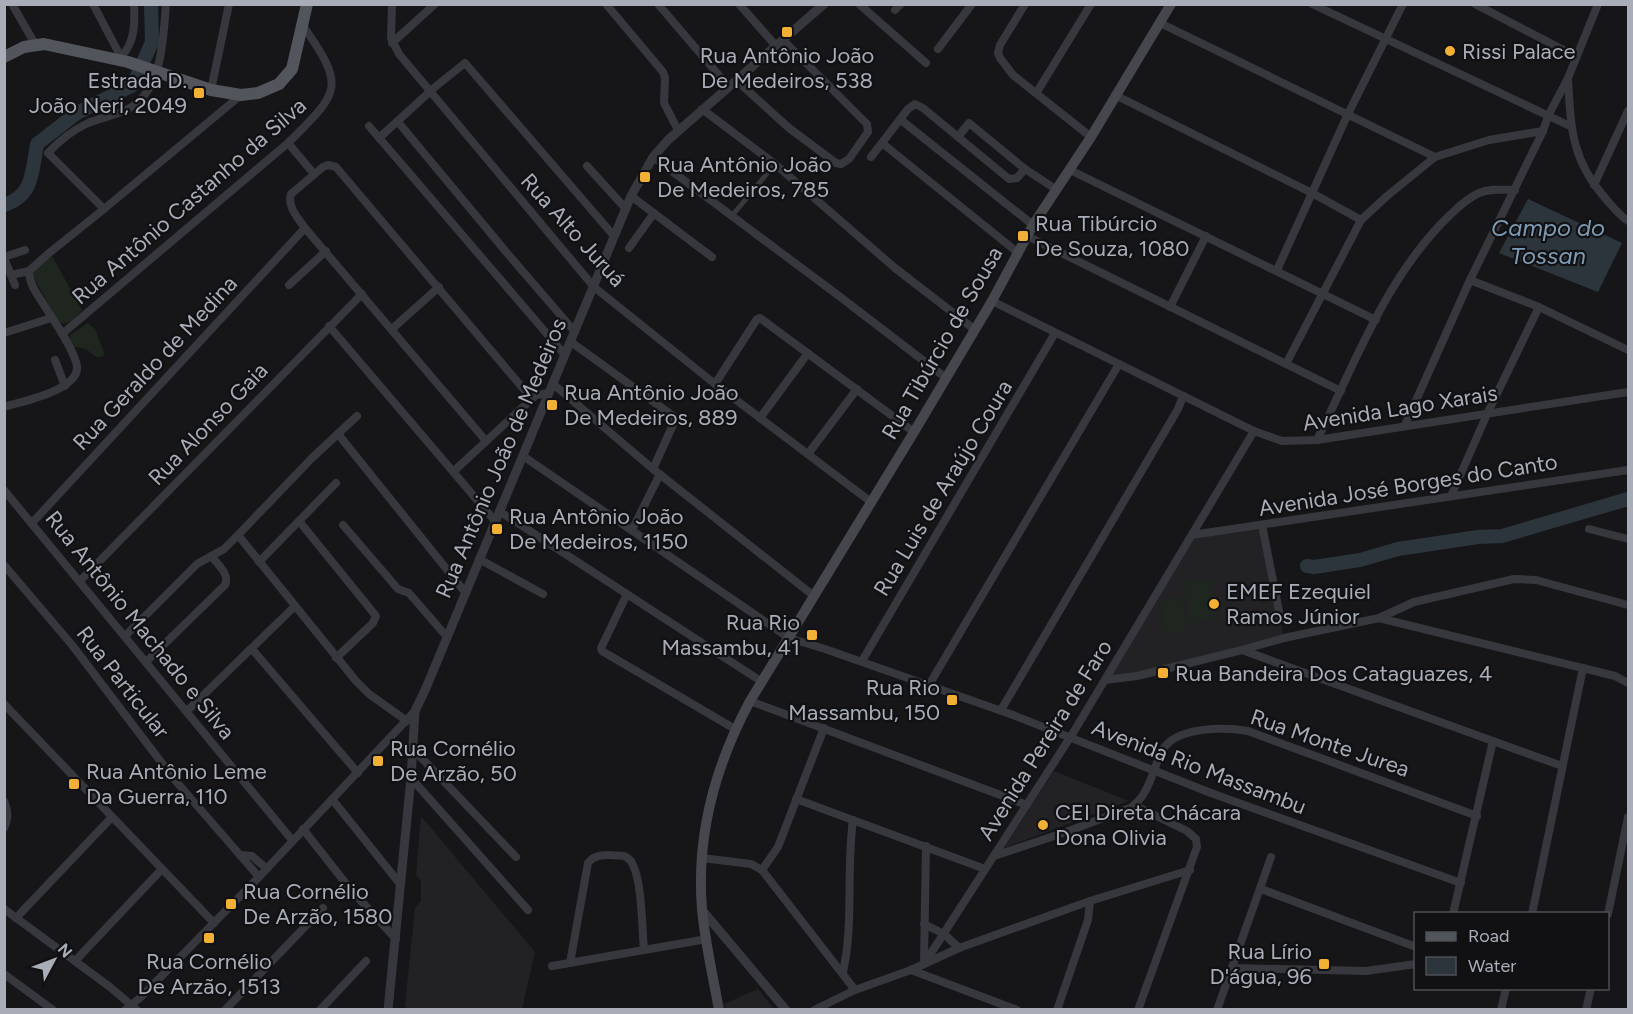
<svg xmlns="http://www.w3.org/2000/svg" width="1633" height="1014" viewBox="0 0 1633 1014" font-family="Figtree,sans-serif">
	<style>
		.built { fill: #222225 }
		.green { fill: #1e261f }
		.water { fill: #2c353c }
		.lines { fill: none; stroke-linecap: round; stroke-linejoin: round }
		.river { stroke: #2c353c; stroke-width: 14 }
		.pedestrian { stroke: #37383d; stroke-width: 5 }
		.minor { stroke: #37383d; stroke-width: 8 }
		.tertiary { stroke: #37383d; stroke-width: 9 }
		.secondary { stroke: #45474d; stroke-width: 10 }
		.primary { stroke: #53555c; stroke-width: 12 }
		.poi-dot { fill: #f2b134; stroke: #111113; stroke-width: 2 }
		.labels { text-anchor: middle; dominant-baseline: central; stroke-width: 4.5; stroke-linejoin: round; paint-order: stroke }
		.poi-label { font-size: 22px; fill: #a8adb8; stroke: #111113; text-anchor: start }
		.street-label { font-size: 22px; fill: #a8adb8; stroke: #111113 }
		.water-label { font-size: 24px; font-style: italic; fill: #7f9bb3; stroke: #111113 }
	</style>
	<rect width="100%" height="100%" fill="#161618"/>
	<g class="built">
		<path d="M 1262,525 L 1284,638 L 1109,680 L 1192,535 Z"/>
		<path d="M 1054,771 L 1129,801 L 1004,848 Z"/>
		<path d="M 421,816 L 535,952 L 522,1009 L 408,1010 L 405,1005 L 415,908 L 421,901 L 421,881 L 416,875 Z"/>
		<path d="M 758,989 L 774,1009 L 725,1009 L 724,1004 Z"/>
	</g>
	<g class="green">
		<path d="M 52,256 L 82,310 C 75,317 67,329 57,320 L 33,276 L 34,270 Z"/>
		<path d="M 88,323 L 95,329 L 105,355 C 95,360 95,355 87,350 C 82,347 76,348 71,346 L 70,335 Z"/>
		<path d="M 1209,580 L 1214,620 L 1189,623 L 1184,583 Z"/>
		<path d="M 1183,598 L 1186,632 L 1165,634 L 1162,600 Z"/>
	</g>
	<path class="water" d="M 1528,199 L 1622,243 L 1598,292 L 1499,253 Z"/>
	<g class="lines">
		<g class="river">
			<path d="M 4,205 C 34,196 32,170 37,144 L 77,113 L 133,85 L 152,42 L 151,4"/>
			<path d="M 1307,566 L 1314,567 L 1360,560 L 1398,549 L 1478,537 L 1502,536 L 1628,499"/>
		</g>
		<path class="pedestrian" d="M 731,217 L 775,164"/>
		<g class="minor">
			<path d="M 12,4 L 35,44"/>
			<path d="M 93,4 L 123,61"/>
			<path d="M 392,4 L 391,38 L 399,54 L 594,287 L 715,384 L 871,502"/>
			<path d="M 606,4 L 663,72 L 665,78 L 664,103 L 678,130"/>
			<path d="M 658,4 L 728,86"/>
			<path d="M 739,4 L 776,46"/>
			<path d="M 859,4 L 926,63"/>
			<path d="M 1025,4 L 1000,45 L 998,53 L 1000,58 L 1013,75 L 1091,137"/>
			<path d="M 1312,4 L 1570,126"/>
			<path d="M 1475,4 L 1575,56"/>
			<path d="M 895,10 L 901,4"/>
			<path d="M 1160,23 L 1435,157"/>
			<path d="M 392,43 L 435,4"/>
			<path d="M 938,49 L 972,4"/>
			<path d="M 121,57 C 135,42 135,24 134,4"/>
			<path d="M 1568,79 C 1571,128 1571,159 1605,198 C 1612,206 1619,215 1628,221"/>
			<path d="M 736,80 L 789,128 L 836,163 L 841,164 L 849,159 L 868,132 L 867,124 L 783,40"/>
			<path d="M 211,90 L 229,4"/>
			<path d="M 1037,92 L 1091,4"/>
			<path d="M 1115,95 L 1312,193 L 1361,220"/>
			<path d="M 702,109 L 775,164 L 895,268 L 974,329"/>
			<path d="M 901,120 L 1033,225"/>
			<path d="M 398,122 L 507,253 L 575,332"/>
			<path d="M 369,126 L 565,355"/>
			<path d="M 958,137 L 969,123 L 1025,169 L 1057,190"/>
			<path d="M 379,138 L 435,87 L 465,63 L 614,236"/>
			<path d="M 288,143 L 314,174"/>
			<path d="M 882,143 L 1017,252"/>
			<path d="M 653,157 L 839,296 L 946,378"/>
			<path d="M 871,157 L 908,109 L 915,104 L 923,108 L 1009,179 L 1017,178 L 1025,169"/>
			<path d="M 587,166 L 626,209"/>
			<path d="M 1070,170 L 1376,320"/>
			<path d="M 1594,185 L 1628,111"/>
			<path d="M 631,196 L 712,257"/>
			<path d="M 104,209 L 48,153 C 59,141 73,130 88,123 C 101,118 116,115 128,109 C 163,91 163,38 166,4"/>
			<path d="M 1027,236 L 1341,391"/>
			<path d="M 629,248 L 654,213"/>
			<path d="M 4,257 L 25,250"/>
			<path d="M 4,258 L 15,285"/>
			<path d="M 1277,270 L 1347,116 L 1403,4"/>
			<path d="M 29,271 L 49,253 L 104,209 L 241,95"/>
			<path d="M 11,275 L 29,271"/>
			<path d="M 1470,280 L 1539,307 L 1628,350"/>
			<path d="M 289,285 L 326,251"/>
			<path d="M 992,301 L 1254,431 L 1282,441 L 1317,440 L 1628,392"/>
			<path d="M 1170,307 L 1206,236"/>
			<path d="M 329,326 L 495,521"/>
			<path d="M 392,329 L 439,287"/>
			<path d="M 4,333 L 51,318"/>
			<path d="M 62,334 L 288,143 C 339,92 347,88 303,26"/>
			<path d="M 571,342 L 676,418 L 653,469"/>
			<path d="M 55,360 L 65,386"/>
			<path d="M 1286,364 L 1361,220 L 1387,196 L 1435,157 L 1489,140 L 1543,131"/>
			<path d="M 553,384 L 653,469 L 814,596"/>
			<path d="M 715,384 L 757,319 L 760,318 L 914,432"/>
			<path d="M 4,407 C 23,401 86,389 76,362 C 69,341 55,323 44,305 C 37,294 29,284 29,271"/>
			<path d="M 760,418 L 808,353"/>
			<path d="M 1405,425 L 1470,280 L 1543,131 L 1548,116 L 1568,78 L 1598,4"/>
			<path d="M 338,434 L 465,592"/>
			<path d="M 1317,440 C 1355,363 1387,275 1450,215 C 1458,207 1468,198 1479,193 C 1490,188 1503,190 1515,190"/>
			<path d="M 486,441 L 305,228 C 298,218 287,207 291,194 L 323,167 L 328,165 L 336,167 L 532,399"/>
			<path d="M 808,454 L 857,389"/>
			<path d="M 523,456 L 789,638 L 825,649 L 1013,715 L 1211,793 L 1461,883"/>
			<path d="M 454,471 L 536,395 L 549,393"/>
			<path d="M 4,490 L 292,840"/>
			<path d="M 1451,496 L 1488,412 L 1539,307"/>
			<path d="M 499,511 L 762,682"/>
			<path d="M 299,521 L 376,616 L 373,623 L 336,658"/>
			<path d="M 32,523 L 305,228"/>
			<path d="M 343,525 L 398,589 L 409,593 L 447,637"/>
			<path d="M 1262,525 L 1280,616"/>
			<path d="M 1589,529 L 1628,539"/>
			<path d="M 632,530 L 660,474"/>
			<path d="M 238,535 L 356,681 L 369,694 L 407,721"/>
			<path d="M 1192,535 L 1628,470"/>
			<path d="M 479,559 L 543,594"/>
			<path d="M 259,562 L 336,483"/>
			<path d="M 4,565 L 72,645 L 174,779 L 259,877"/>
			<path d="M 80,581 L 362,294"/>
			<path d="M 627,594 L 601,648 L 602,651 L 735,729"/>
			<path d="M 1379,618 L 1414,602 L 1514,579 L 1536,580 L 1628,605"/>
			<path d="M 125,636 L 197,564 L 224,549 L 238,535 L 312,458 L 357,416"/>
			<path d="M 252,649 L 358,773"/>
			<path d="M 1242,650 L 1562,766"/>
			<path d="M 862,661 L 1055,333"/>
			<path d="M 146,662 L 225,585 C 230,574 218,565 211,556"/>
			<path d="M 1105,680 L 1137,676 L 1242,650 L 1284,638 L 1379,618 L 1615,676 L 1628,683"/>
			<path d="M 929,685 L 1119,364"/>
			<path d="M 750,701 L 1027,805"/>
			<path d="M 4,704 L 214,923"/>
			<path d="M 1001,710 L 1178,409 L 1183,396"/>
			<path d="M 187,711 L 295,606"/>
			<path d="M 413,749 L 516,857"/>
			<path d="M 411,778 L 528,910"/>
			<path d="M 332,799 L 400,884"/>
			<path d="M 796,799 L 985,869"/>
			<path d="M 4,801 C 8,811 9,818 4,828"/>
			<path d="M 1134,805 L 1187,831 L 1196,839 L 1197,847 L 1138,1010"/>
			<path d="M 303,829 L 351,890 L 396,939"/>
			<path d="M 240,855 L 252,856 L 266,868"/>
			<path d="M 994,856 L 1066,832 L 1130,808 C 1150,795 1152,770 1162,751 C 1175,726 1225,727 1248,731 L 1477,816"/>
			<path d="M 702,858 L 751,864 L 762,870 L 855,990"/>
			<path d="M 762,870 L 778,847 L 824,728"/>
			<path d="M 1261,889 L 1416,947"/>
			<path d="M 4,909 L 110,987 L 137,1010"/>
			<path d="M 1453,914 L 1493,741"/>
			<path d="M 1532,914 L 1583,668"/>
			<path d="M 1608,914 L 1628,817"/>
			<path d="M 16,918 L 112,817"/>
			<path d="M 924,924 L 944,934 L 959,948"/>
			<path d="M 75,961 L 162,869"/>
			<path d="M 924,962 L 926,846"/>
			<path d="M 570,963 L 588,863 C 596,852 612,855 624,856 C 629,858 631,860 633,865 C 642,883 642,929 644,950"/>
			<path d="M 924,964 L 1073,733 L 1254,431"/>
			<path d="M 552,966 L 707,939"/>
			<path d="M 1232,968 L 1366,971 L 1416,964"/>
			<path d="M 911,970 L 1017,1010"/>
			<path d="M 843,972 C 854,923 846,871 853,820"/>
			<path d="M 4,974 L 53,1010"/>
			<path d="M 125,1010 L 141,997 L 259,877 L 415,711"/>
			<path d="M 225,1010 L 323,908"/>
			<path d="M 320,1010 L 366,961"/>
			<path d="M 814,1010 L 855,990 L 911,970 L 959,948 L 1090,901 L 1190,870"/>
			<path d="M 1057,1010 L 1088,920 L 1090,901"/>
			<path d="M 1217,1010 L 1271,857"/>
			<path d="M 1501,1010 L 1506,988"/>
			<path d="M 1586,1010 L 1591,988"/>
		</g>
		<g class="tertiary">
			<path d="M 702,910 L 786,1010"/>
			<path d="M 388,1010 L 411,778 L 415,711 L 426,688 L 631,196 L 653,157 L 668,140 L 824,4"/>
		</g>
		<path class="secondary" d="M 719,1010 C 713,976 705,943 702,909 C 696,835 715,766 750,701 L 914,432 L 992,301 L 1033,225 L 1091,137 L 1171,4"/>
		<path class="primary" d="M 4,57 L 24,47 L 44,44 L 128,62 L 211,90 L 241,95 L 258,93 L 279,84 L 292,69 L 307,4"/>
	</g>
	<g class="poi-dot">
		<rect x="781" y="26" width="12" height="12" rx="3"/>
		<circle cx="1450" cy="51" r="6"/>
		<rect x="193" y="87" width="12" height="12" rx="3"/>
		<rect x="639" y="171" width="12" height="12" rx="3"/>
		<rect x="1017" y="230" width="12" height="12" rx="3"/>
		<rect x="546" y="399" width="12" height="12" rx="3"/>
		<rect x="491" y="523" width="12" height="12" rx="3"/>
		<circle cx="1214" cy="604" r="6"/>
		<rect x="806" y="629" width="12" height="12" rx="3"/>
		<rect x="1157" y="667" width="12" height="12" rx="3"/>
		<rect x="946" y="694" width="12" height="12" rx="3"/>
		<rect x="372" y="755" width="12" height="12" rx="3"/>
		<rect x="68" y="778" width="12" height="12" rx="3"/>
		<circle cx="1043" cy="825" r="6"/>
		<rect x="225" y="898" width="12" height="12" rx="3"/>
		<rect x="203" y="932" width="12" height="12" rx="3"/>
		<rect x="1318" y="958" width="12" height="12" rx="3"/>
	</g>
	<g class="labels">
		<g class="poi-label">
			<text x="1462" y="51">Rissi Palace</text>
			<text x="787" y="55" text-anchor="middle">Rua Antônio João<tspan x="787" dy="25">De Medeiros, 538</tspan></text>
			<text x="187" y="80" text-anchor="end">Estrada D.<tspan x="187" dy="25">João Neri, 2049</tspan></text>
			<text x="657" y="164">Rua Antônio João<tspan x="657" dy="25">De Medeiros, 785</tspan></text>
			<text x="1035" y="223">Rua Tibúrcio<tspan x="1035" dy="25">De Souza, 1080</tspan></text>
			<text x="564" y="392">Rua Antônio João<tspan x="564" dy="25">De Medeiros, 889</tspan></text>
			<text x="509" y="516">Rua Antônio João<tspan x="509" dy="25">De Medeiros, 1150</tspan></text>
			<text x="1226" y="591">EMEF Ezequiel<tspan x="1226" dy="25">Ramos Júnior</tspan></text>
			<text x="800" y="622" text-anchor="end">Rua Rio<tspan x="800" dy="25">Massambu, 41</tspan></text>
			<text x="1175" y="673">Rua Bandeira Dos Cataguazes, 4</text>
			<text x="940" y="687" text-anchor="end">Rua Rio<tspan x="940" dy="25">Massambu, 150</tspan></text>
			<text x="390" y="748">Rua Cornélio<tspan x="390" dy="25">De Arzão, 50</tspan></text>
			<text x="86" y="771">Rua Antônio Leme<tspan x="86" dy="25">Da Guerra, 110</tspan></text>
			<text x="1055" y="812">CEI Direta Chácara<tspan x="1055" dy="25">Dona Olivia</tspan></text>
			<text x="243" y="891">Rua Cornélio<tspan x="243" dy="25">De Arzão, 1580</tspan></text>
			<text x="1312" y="951" text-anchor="end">Rua Lírio<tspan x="1312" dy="25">D'água, 96</tspan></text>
			<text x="209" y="961" text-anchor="middle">Rua Cornélio<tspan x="209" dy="25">De Arzão, 1513</tspan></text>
		</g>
		<g class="street-label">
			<text transform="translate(189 201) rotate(-41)">Rua Antônio Castanho da Silva</text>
			<text transform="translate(573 230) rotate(48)">Rua Alto Juruá</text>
			<text transform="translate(942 343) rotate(-60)">Rua Tibúrcio de Sousa</text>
			<text transform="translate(155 363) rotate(-47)">Rua Geraldo de Medina</text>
			<text transform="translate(1400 408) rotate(-9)">Avenida Lago Xarais</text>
			<text transform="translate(208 424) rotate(-46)">Rua Alonso Gaia</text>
			<text transform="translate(501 458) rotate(-67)">Rua Antônio João de Medeiros</text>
			<text transform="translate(1408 485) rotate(-9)">Avenida José Borges do Canto</text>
			<text transform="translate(943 488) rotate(-59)">Rua Luis de Araújo Coura</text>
			<text transform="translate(140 625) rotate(51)">Rua Antônio Machado e Silva</text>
			<text transform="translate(123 682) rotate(52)">Rua Particular</text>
			<text transform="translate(1045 740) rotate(-58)">Avenida Pereira de Faro</text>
			<text transform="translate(1330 743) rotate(19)">Rua Monte Jurea</text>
			<text transform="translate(1199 767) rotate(21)">Avenida Rio Massambu</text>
		</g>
		<g class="water-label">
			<text x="1548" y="227">Campo do<tspan x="1548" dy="28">Tossan</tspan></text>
		</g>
	</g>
	<rect width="1633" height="1014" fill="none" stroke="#a8adb8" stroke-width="12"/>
	<rect x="1414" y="912" width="195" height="78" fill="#111113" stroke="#4d4f55" stroke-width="1.5"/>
	<rect x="1426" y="932" width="30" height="9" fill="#53555c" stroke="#4d4f55" stroke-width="1.5"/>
	<text x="1468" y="942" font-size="18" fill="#a8adb8">Road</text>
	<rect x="1426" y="957" width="30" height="18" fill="#2c353c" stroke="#4d4f55" stroke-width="1.5"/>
	<text x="1468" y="972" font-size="18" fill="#a8adb8">Water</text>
	<g transform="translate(54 960) rotate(49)" stroke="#111113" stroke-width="4.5" paint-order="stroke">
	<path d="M0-4.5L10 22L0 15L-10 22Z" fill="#a8adb8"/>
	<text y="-9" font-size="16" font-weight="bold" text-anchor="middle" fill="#a8adb8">N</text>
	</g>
</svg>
